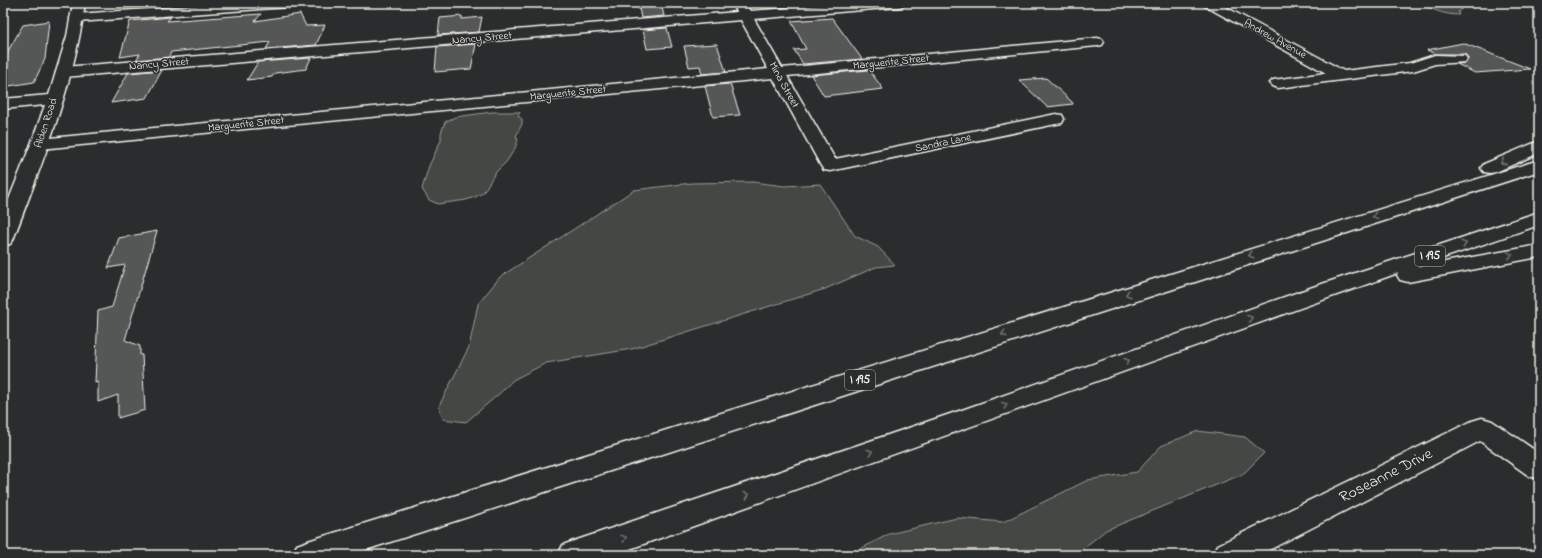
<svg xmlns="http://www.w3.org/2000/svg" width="1542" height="558" viewBox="0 0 1542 558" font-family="'Indie Flower',sans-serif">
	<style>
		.green { fill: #444645; stroke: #9c9c96 }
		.building { fill: #555756; stroke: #f4f1e8 }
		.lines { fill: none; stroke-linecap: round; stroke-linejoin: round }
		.minor-casing { stroke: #f4f1e8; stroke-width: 3 }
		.major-casing { stroke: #f4f1e8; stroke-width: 3 }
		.highway-casing { stroke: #f4f1e8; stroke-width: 3 }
		.minor { fill: #2a2d2e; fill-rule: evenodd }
		.major { fill: #2a2d2e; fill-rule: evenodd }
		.highway { fill: #2a2d2e; fill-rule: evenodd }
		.oneway { stroke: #71726f }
		.labels { text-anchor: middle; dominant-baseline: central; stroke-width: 3; stroke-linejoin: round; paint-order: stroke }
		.far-street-label { font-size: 11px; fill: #f4f1e8; stroke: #2a2d2e }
		.shield { fill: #2a2d2e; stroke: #b7b6b0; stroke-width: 1 }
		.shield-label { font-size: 12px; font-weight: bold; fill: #f4f1e8 }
		.near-street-label { font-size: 16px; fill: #f4f1e8; stroke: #2a2d2e }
	</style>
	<rect width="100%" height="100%" fill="#2a2d2e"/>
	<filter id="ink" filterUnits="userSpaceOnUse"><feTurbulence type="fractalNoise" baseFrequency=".025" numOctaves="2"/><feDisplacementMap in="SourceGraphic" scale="8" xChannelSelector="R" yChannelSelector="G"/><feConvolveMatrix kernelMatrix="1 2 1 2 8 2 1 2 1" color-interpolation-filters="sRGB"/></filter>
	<g filter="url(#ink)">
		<g class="green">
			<path d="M 1418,3 L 1463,3 L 1464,4 L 1464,7 L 1458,12 L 1459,15 C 1444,15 1431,9 1418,3 Z"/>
			<path d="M 492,112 L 520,112 L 518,116 L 522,119 L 522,124 L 516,136 L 518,140 L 515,148 L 507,161 L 495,173 L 483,193 L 475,197 L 466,200 L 438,204 L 429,200 L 422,189 L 429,166 L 441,140 L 441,133 L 445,122 L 455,117 Z"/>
			<path d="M 753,182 L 784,186 L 820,184 L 855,236 L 878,247 L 895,265 L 876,267 L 825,289 L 632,349 L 546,363 L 513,380 L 500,393 L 466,422 L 443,419 L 439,406 L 469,347 L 478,304 L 500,277 L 634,190 L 692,183 Z"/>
			<path d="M 1198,431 L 1245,437 L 1264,453 L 1243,474 L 1106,530 L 1075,555 L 849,555 L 889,534 L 957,518 L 1003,522 L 1088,480 L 1137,472 L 1161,446 Z"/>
		</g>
		<g class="building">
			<path d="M 638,3 L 661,3 L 664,16 L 641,18 Z"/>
			<path d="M 261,14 L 255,21 L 300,14 L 306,26 L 325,25 L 316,45 L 266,49 L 270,42 L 171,52 L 169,57 L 136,60 L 140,54 L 120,57 L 130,21 L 171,17 L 167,21 Z"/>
			<path d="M 462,16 L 462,19 L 482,17 L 479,32 L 438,35 L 440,18 Z"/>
			<path d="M 832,18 L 862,59 L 803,64 L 794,50 L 806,49 L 791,21 Z"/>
			<path d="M 49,21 L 45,59 L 34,82 L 3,87 L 3,72 L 8,51 L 23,25 Z"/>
			<path d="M 667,28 L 672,47 L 647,49 L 643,30 Z"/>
			<path d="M 1463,43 L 1530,69 L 1475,73 L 1457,64 L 1466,63 L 1468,58 L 1465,54 L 1435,54 L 1427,50 Z"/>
			<path d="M 476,44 L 471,69 L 435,72 L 437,47 Z"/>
			<path d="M 717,44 L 726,72 L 702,74 L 700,66 L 689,67 L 684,46 Z"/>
			<path d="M 311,58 L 306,69 L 275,73 L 272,77 L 247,80 L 258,62 Z"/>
			<path d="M 162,70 L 147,98 L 111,103 L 128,73 Z"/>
			<path d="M 869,70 L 883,89 L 824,96 L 811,75 Z"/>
			<path d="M 1046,78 L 1072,102 L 1073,104 L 1047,107 L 1019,80 Z"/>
			<path d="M 730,84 L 740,115 L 713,117 L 705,86 Z"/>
			<path d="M 157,231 L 125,340 L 140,346 L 140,355 L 142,355 L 145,410 L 118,418 L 118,395 L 98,402 L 98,382 L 95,383 L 98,311 L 112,307 L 125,265 L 108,268 L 119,238 Z"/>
		</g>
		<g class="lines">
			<g class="minor-casing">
				<g id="minor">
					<path d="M 235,3 L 295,3 L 293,6 L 289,7 L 77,22 L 72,21 L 70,18 L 72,15 L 77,14 Z"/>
					<path d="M 733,3 L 745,3 L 750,11 L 852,3 L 905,3 L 903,6 L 899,7 L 754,19 L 782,68 L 1097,38 L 1102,39 L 1104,42 L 1102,45 L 1097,46 L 787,76 L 835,159 L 1056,114 L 1062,115 L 1064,119 L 1062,123 L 1056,124 L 830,171 L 824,170 L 821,166 L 773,78 L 40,149 L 34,148 L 31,144 L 34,140 L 40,139 L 768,69 L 741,20 L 64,77 L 59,75 L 56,72 L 59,69 L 64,67 L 737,12 Z"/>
					<path d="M 1203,3 L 1218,3 L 1344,71 L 1410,63 L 1435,55 L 1465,56 L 1467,59 L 1465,62 L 1435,64 L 1413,71 L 1278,88 L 1273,86 L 1270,83 L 1273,80 L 1326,73 L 1205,6 Z"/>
					<path d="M 1482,418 L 1492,421 L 1539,453 L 1539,479 L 1529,476 L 1480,441 L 1259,555 L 1213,555 L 1218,545 L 1472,421 Z"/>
				</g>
			</g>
			<g class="major-casing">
				<path id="major" d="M 73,3 L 85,3 C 74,85 42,163 13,240 L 10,244 L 3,246 L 3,214 L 31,144 L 45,105 L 3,109 L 3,99 L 49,95 L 67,36 Z"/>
			</g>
			<g class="highway-casing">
				<g id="highway">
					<path d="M 1539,141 L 1539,153 L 1496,172 L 1490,173 L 1484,172 L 1481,168 L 1484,164 Z"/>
					<path d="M 1539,160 L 1539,171 L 350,555 L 292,555 L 297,545 L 308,541 Z"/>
					<path d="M 1539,212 L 1539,225 L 1417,267 L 1539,245 L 1539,257 L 1408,282 L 1400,280 L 1397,275 L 1398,273 L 613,555 L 558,555 L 563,545 L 574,541 L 959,411 L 1313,287 Z"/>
				</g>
			</g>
			<use href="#minor" class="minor"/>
			<use href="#major" class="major"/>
			<use href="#highway" class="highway"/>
		</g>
		<defs><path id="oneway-chevron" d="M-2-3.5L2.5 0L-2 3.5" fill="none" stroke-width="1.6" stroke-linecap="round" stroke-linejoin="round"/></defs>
		<g class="oneway">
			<use href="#oneway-chevron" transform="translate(1503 162) rotate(155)"/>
			<use href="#oneway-chevron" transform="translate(1375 216) rotate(162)"/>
			<use href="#oneway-chevron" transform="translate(1464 244) rotate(-19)"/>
			<use href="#oneway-chevron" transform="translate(1251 255) rotate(162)"/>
			<use href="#oneway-chevron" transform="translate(1510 255) rotate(-9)"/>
			<use href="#oneway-chevron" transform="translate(1128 294) rotate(162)"/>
			<use href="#oneway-chevron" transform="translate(1250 318) rotate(-20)"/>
			<use href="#oneway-chevron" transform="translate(1004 334) rotate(162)"/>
			<use href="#oneway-chevron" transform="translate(1127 361) rotate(-20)"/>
			<use href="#oneway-chevron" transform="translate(1005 405) rotate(-20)"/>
			<use href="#oneway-chevron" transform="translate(870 452) rotate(-19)"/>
			<use href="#oneway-chevron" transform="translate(747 495) rotate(-19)"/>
			<use href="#oneway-chevron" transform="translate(624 538) rotate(-19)"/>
		</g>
	</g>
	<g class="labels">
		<g class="far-street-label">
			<text transform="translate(482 38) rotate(-5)">Nancy Street</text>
			<text transform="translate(1275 39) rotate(29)">Andrew Avenue</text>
			<text transform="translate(891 62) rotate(-6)">Marguerite Street</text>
			<text transform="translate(159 64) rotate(-5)">Nancy Street</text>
			<text transform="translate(784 85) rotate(61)">Mina Street</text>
			<text transform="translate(568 93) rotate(-6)">Marguerite Street</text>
			<text transform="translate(46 123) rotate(-72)">Alden Road</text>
			<text transform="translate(246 124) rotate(-6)">Marguerite Street</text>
			<text transform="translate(943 143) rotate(-12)">Sandra Lane</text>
		</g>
		<g class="shield">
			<rect x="1415" y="246" width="30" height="20" rx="3"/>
			<rect x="845" y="370" width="30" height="20" rx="3"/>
		</g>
		<g class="shield-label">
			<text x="1430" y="256">I 195</text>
			<text x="860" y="380">I 195</text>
		</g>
		<g class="near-street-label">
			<text transform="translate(1386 476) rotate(-27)">Roseanne Drive</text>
		</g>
	</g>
	<rect width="1542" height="558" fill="none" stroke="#2a2d2e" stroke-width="16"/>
	<rect x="8" y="8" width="1526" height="542" fill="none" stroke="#f4f1e8" stroke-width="1.5" filter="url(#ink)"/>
</svg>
